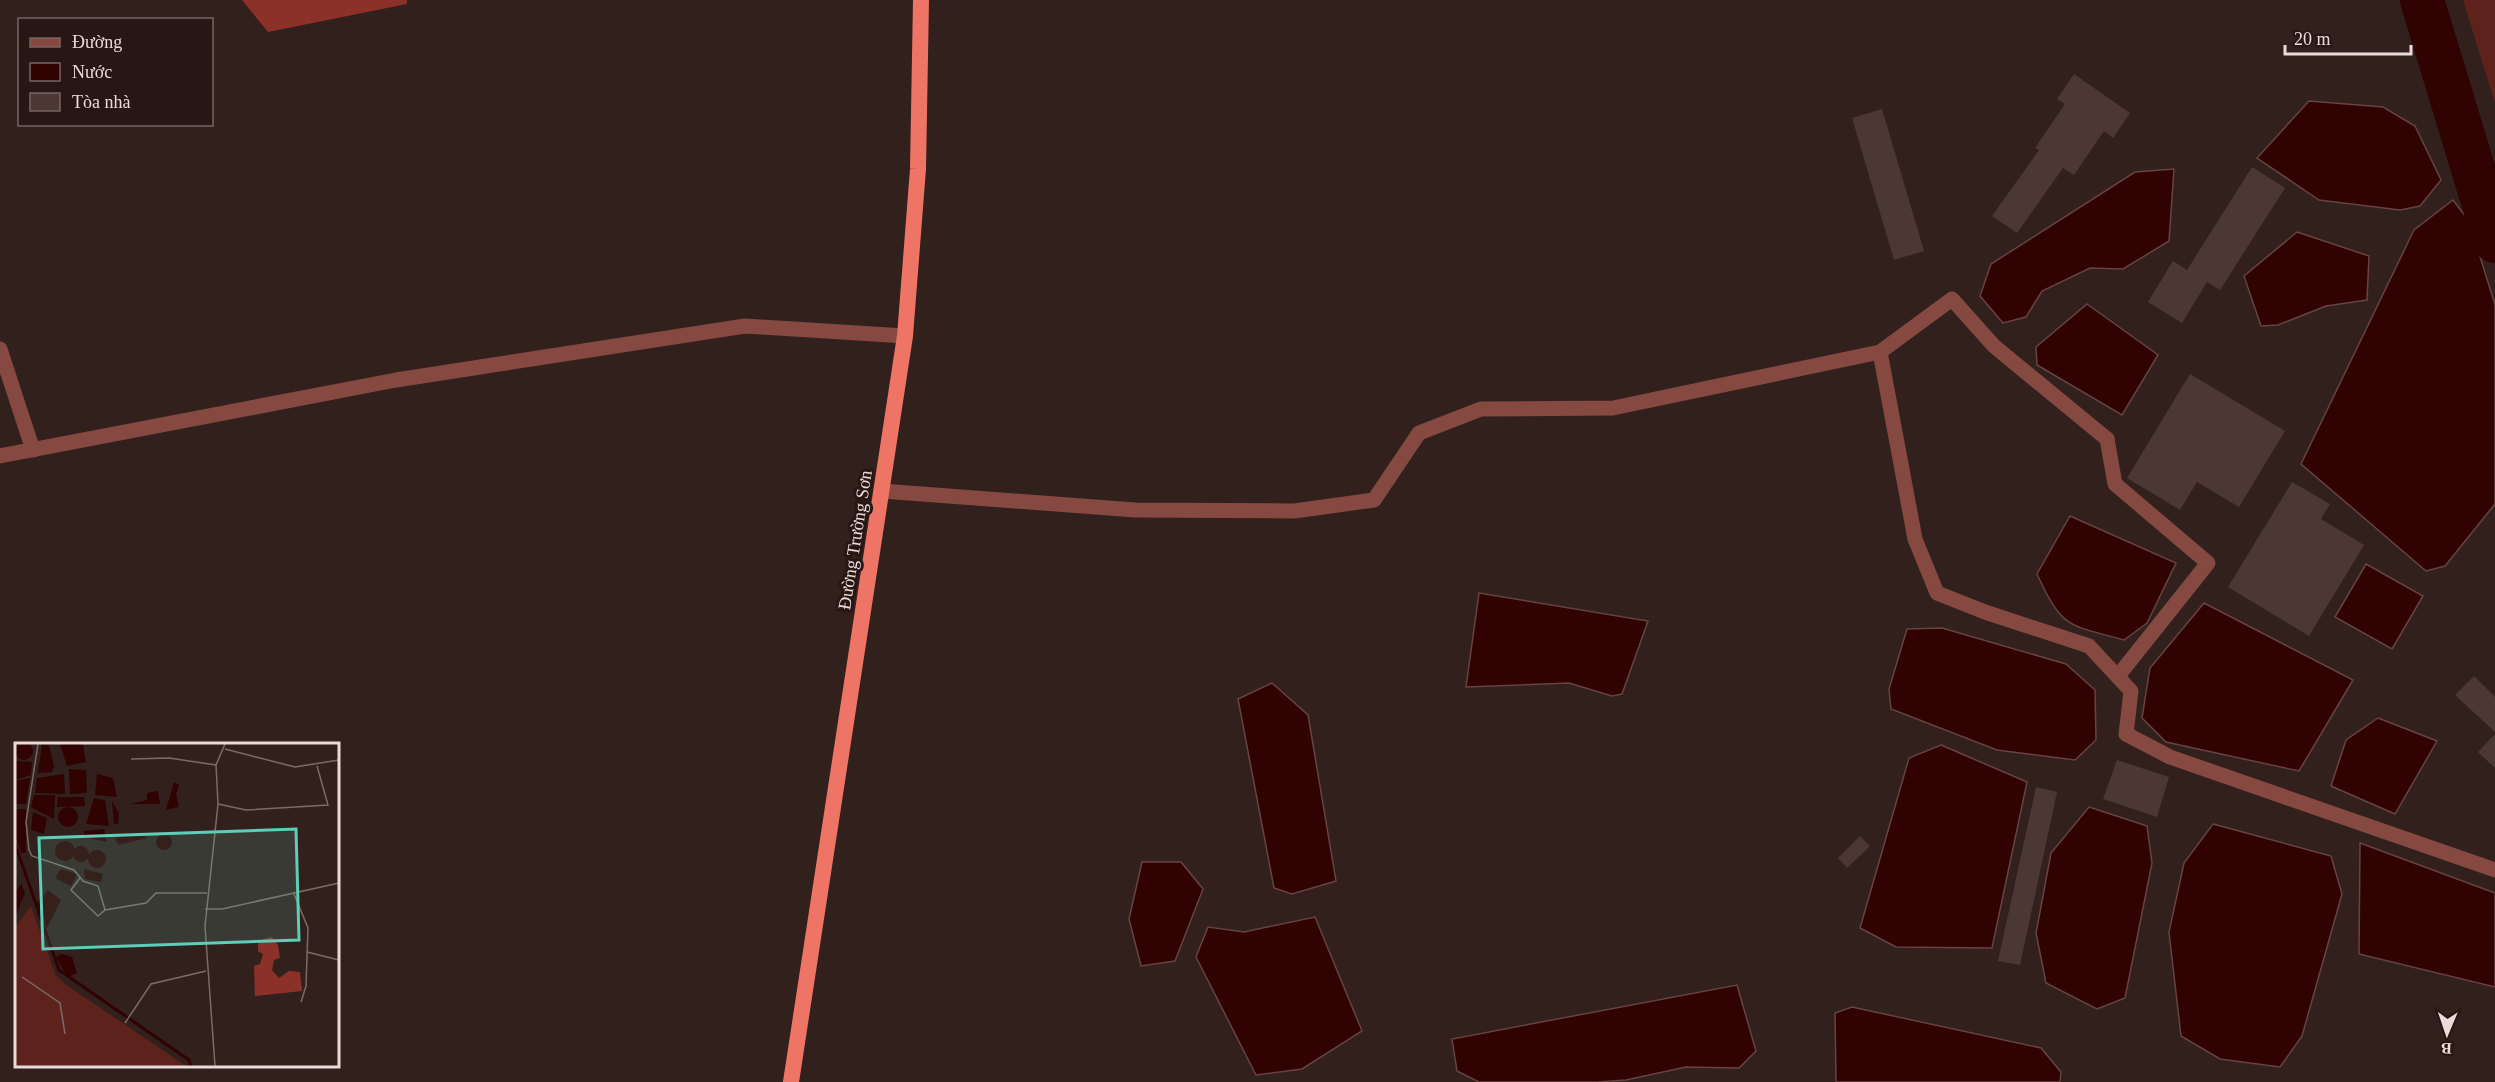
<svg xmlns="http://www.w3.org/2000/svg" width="2495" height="1082" viewBox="0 0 2495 1082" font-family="'Times New Roman',serif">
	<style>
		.green { fill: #5d221c }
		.forest { fill: #8b3128 }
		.water { fill: #300202; stroke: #674342; stroke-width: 1.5 }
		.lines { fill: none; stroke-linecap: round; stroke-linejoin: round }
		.canal { stroke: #300202; stroke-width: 44 }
		.building { fill: #4b3835 }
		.service { stroke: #854941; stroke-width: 15 }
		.minor { stroke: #854941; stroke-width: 15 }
		.trunk { stroke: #ee7466; stroke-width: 16 }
		.labels { text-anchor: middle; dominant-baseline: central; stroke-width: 6; stroke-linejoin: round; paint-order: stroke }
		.street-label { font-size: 18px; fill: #e8dbd9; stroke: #281614 }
		.inset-river { fill: none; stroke: #300202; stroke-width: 3 }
		.inset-road { fill: none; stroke: #7b6b68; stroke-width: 1.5 }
		.view { fill: #5eceb8; fill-opacity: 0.15; stroke: #5eceb8; stroke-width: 3 }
		.inset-edge { fill: none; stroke: #e8dbd9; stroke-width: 3 }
	</style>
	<rect width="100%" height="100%" fill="#32201d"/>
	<path class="green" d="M 2463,0 L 2495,0 L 2495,103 Z"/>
	<path class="forest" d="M 242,0 L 407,0 L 407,4 L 268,32 Z"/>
	<g class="water">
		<path d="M 2309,101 L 2383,107 L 2415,126 L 2441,180 L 2420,206 L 2400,210 L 2319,200 L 2257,158 Z"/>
		<path d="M 2174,169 L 2169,241 L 2123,269 L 2090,268 L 2042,291 L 2026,317 L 2003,323 L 1980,296 L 1991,264 L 2135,172 Z"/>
		<path d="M 2453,200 L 2469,221 L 2495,305 L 2495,504 L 2445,566 L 2426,571 L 2301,464 L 2414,230 Z"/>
		<path d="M 2297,232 L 2369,256 L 2367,300 L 2326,306 L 2278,325 L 2261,326 L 2244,276 Z"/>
		<path d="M 2087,304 L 2158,355 L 2122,415 L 2037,365 L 2036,347 Z"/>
		<path d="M 2070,516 L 2176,563 L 2147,623 L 2124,640 C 2067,624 2063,630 2037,574 Z"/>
		<path d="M 2366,564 L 2423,596 L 2392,649 L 2335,617 Z"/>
		<path d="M 1479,593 L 1648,621 L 1622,694 L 1612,696 L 1569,683 L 1466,687 Z"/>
		<path d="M 2204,603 L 2353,680 L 2299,771 L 2166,742 L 2142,718 L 2150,668 Z"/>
		<path d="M 1942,628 L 2066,664 L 2095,690 L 2096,740 L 2075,760 L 1997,750 L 1891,709 L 1889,689 L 1907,629 Z"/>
		<path d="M 1272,683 L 1308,715 L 1336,881 L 1292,894 L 1274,888 L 1238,699 Z"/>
		<path d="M 2378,718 L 2437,741 L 2395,814 L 2331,786 L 2346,740 Z"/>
		<path d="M 1941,745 L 2027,782 L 1992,948 L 1896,947 L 1860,928 L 1909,758 Z"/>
		<path d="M 2089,807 L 2147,826 L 2152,863 L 2125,998 L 2097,1009 L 2046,983 L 2036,933 L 2051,853 Z"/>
		<path d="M 2213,824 L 2331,856 L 2342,894 L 2302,1036 L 2280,1067 L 2220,1059 L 2181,1036 L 2169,932 L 2184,863 Z"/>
		<path d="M 2360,843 L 2495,893 L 2495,987 L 2359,954 Z"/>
		<path d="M 1142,862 L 1181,862 L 1203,889 L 1175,961 L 1141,966 L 1129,919 Z"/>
		<path d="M 1315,917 L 1362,1031 L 1302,1069 L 1256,1075 L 1196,957 L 1208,927 L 1244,932 Z"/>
		<path d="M 1737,985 L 1756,1051 L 1739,1068 L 1686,1067 L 1626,1080 L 1598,1082 L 1479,1082 L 1457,1071 L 1452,1039 Z"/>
		<path d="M 1852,1007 L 2041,1048 L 2061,1072 L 2060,1082 L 1836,1082 L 1835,1013 Z"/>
	</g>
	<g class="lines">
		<path class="canal" d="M 2422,0 L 2495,241"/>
	</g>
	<g class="building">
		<path d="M 2074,74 L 2130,113 L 2113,138 L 2104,131 L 2074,175 L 2063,168 L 2017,233 L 1992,216 L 2039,150 L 2035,148 L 2065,104 L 2057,99 Z"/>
		<path d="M 1882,109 L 1924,251 L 1894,260 L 1852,118 Z"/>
		<path d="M 2252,167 L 2285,188 L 2220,290 L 2207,282 L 2182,323 L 2148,302 L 2173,261 L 2187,270 Z"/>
		<path d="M 2190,374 L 2285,431 L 2239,507 L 2197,482 L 2180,510 L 2127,478 Z"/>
		<path d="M 2292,482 L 2330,504 L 2321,519 L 2364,545 L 2309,636 L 2228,587 Z"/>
		<path d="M 2474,676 L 2495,697 L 2495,732 L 2455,695 Z"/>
		<path d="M 2495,734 L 2495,768 L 2478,752 Z"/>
		<path d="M 2117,760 L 2169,777 L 2157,817 L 2103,799 Z"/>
		<path d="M 2036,787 L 2057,792 L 2020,965 L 1998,961 Z"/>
		<path d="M 1860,836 L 1870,846 L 1847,868 L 1838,858 Z"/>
	</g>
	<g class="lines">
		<path class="service" d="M 2107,439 L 2115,484 L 2208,563 L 2118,676"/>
		<g class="minor">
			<path d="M 0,349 L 33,450"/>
			<path d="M 1880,352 L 1915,539 L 1937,593 L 1985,612 L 2089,646 L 2131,691 L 2126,734 L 2170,757 L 2495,870"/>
			<path d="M 0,456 L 396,380 L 745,326 L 905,336"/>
			<path d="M 882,491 L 1135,510 L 1294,511 L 1374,500 L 1419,433 L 1481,409 L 1613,408 L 1880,352 L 1952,299 L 1994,346 L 2107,439"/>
		</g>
		<path class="trunk" d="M 791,1082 L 905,336 L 918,169 L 921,0"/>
	</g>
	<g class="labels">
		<g class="street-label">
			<text transform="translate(855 540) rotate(-81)">Đường Trường Sơn</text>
		</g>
	</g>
	<g transform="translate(15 743)">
		<rect width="324" height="324" fill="#32201d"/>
		<path d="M 16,163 L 40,231 L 50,241 L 171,323 L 0,323 L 0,184 Z" fill="#5d221c"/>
		<path d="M 257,194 L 263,202 L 265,215 L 259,217 L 257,227 L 264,235 L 274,228 L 285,229 L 287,248 L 240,253 L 239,223 L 245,221 L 248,211 L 243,208 L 243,198 Z" fill="#8b3128"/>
		<path d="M0 8a9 9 0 1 1 18 0a9 9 0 1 1-18 0ZM 27,1 L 34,2 L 39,23 L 37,29 L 23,30 ZM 45,1 L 68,1 L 71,19 L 52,23 ZM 0,18 L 17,19 L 16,32 L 0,37 ZM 54,26 L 71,27 L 72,50 L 55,51 ZM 49,31 L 50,51 L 20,50 L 22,35 ZM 82,31 L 98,35 L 102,54 L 80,52 ZM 15,35 L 11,61 L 0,61 L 0,38 ZM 159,39 L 164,42 L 161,51 L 164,64 L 151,67 ZM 143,48 L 145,61 L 116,61 L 132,57 L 132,50 ZM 19,52 L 40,52 L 39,76 L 16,64 ZM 43,54 L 69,54 L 70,63 L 42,64 ZM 79,55 L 90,57 L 94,83 L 71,81 ZM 97,58 L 104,70 L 103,80 L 99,82 ZM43 74a10 10 0 1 1 20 0a10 10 0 1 1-20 0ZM 0,66 L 11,66 L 11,110 L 6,110 L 0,92 ZM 18,69 L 32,75 L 29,91 L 16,87 ZM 89,86 L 92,99 L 69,94 L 69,88 ZM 127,90 L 132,95 L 103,102 L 100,95 ZM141 99a8 8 0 1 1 16 0a8 8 0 1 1-16 0ZM40 108a10 10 0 1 1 20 0a10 10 0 1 1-20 0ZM58 111a8 8 0 1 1 16 0a8 8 0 1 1-16 0ZM73 116a9 9 0 1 1 18 0a9 9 0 1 1-18 0ZM 46,126 L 62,131 L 56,143 L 40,135 ZM 69,126 L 88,131 L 86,139 L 70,136 ZM 6,141 L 10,150 L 0,175 L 0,150 ZM 33,147 L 46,157 L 32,185 L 22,160 ZM 47,211 L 57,214 L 62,230 L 52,234 L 41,214 Z" fill="#300202"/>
		<path class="inset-river" d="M 0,101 L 44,227 L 174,317 L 176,323"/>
		<path class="inset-road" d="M 23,1 L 11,79 L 14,107 L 17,113 L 59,127 L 68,138 L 83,143 L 90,167M 210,6 L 280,24 L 324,17M 116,16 L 154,15 L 201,22M 203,61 L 231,67 L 313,62 L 302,23M 65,135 L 56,147 L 83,173 L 90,167 L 131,160 L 141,150 L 192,150M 279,151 L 293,185 L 291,243 L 286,259M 190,166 L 207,166 L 324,140M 292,209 L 324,217M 7,234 L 45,260 L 50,291M 110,280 L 136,241 L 191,228M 200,323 L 190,183 L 203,61 L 201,22 L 210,1"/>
		<path class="view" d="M 281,86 L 284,197 L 28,206 L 24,95 Z"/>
		<rect width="324" height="324" class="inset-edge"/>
	</g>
	<rect x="18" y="18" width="195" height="108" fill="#281614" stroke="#756563" stroke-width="1.5"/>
	<rect x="30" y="38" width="30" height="9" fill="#854941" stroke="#756563" stroke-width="1.5"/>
	<text x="72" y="48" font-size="18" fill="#e8dbd9">Đường</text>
	<rect x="30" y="63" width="30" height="18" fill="#300202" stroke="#756563" stroke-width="1.5"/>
	<text x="72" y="78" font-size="18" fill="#e8dbd9">Nước</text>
	<rect x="30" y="93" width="30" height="18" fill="#4b3835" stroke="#756563" stroke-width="1.5"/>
	<text x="72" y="108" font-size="18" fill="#e8dbd9">Tòa nhà</text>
	<g transform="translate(2447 1034) rotate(182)" stroke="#281614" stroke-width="4.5" paint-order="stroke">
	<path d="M0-4.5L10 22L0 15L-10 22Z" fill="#e8dbd9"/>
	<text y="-9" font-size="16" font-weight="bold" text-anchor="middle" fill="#e8dbd9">B</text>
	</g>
	<path d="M2285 45v9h126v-9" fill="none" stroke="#e8dbd9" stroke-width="3"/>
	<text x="2294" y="45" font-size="18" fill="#e8dbd9" stroke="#281614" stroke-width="4.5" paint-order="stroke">20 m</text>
</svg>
